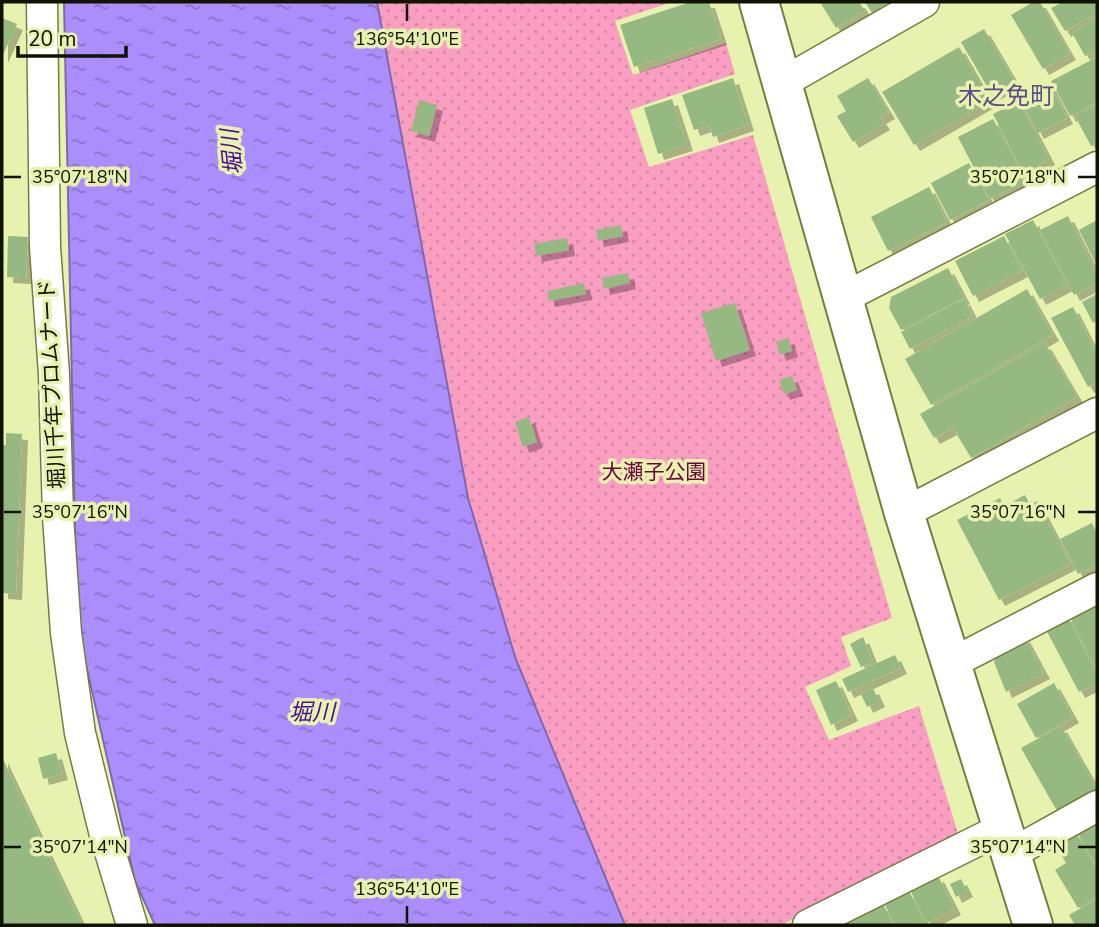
<svg xmlns="http://www.w3.org/2000/svg" width="1099" height="927" viewBox="0 0 1099 927" font-family="'Nunito Sans','Noto Sans JP',sans-serif">
	<style>
		.park { fill: url(#park-dots) }
		.water { fill: url(#water-ripples); stroke: #7c69b0; stroke-width: 2 }
		.building { fill: #95b981; filter: url(#shadow) }
		.lines { fill: none; stroke-linecap: round; stroke-linejoin: round }
		.street-casing { stroke: #767e3f; stroke-width: 33 }
		.secondary-casing { stroke: #767e3f; stroke-width: 42 }
		.street { stroke: #fff; stroke-width: 30 }
		.secondary { stroke: #fff; stroke-width: 38 }
		.ticks { fill: none; stroke: #101300; stroke-width: 2.5 }
		.labels { text-anchor: middle; dominant-baseline: central; stroke-width: 7; stroke-linejoin: round; paint-order: stroke }
		.street-label { font-size: 21px; fill: #101300; stroke: #e8f2af }
		.park-label { font-size: 21px; fill: #720041; stroke: #e8f2af }
		.water-label { font-size: 23px; font-style: italic; fill: #490e92; stroke: #e8f2af }
		.quarter-label { font-size: 24px; fill: #5c4b89; stroke: #e8f2af }
		.ticks-label { font-size: 18px; text-anchor: middle; fill: #101300; stroke: #e8f2af; stroke-width: 7; stroke-linejoin: round; paint-order: stroke }
	</style>
	<defs>
		<pattern id="park-dots" width="8" height="8" patternUnits="userSpaceOnUse" patternTransform="scale(1.75)"><rect width="8" height="8" fill="#f99dc1"/><path d="M2 2h.1M6 6h.1" fill="none" stroke="#d486a4" stroke-width="1.8" stroke-linecap="round"/></pattern>
		<pattern id="water-ripples" width="26" height="14" patternUnits="userSpaceOnUse" patternTransform="scale(1.75)"><rect width="26" height="14" fill="#ab8efb"/><path d="M2 4q2-2 4 0t4 0M15 11q2-2 4 0t4 0" fill="none" stroke="#8a73c9"/></pattern>
		<filter id="shadow"><feDropShadow dx="6" dy="6" stdDeviation="0" flood-color="#0004"/></filter>
	</defs>
	<rect width="100%" height="100%" fill="#e8f2af"/>
	<path class="park" d="M 377,2 L 672,2 L 615,21 L 633,75 L 726,43 L 735,74 L 630,110 L 649,167 L 753,135 L 892,618 L 841,637 L 851,666 L 805,687 L 829,740 L 919,706 L 959,837 L 781,925 L 625,925 L 515,657 L 468,498 Z"/>
	<path class="water" d="M 64,2 L 377,2 L 468,498 L 515,657 L 625,925 L 155,925 L 135,881 L 77,625 Z"/>
	<g class="building">
		<path d="M 691,2 L 709,2 L 721,39 L 634,67 L 620,25 Z"/>
		<path d="M 820,2 L 859,2 L 865,11 L 836,28 Z"/>
		<path d="M 865,2 L 890,2 L 872,13 Z"/>
		<path d="M 1033,2 L 1040,2 L 1070,54 L 1043,69 L 1011,15 Z"/>
		<path d="M 1063,2 L 1097,2 L 1097,13 L 1065,31 L 1051,8 Z"/>
		<path d="M 2,18 L 17,24 L 2,57 Z"/>
		<path d="M 1097,18 L 1097,49 L 1085,56 L 1072,33 Z"/>
		<path d="M 984,29 L 1015,82 L 992,95 L 961,42 Z"/>
		<path d="M 959,47 L 990,101 L 914,145 L 882,92 Z"/>
		<path d="M 1097,57 L 1097,102 L 1070,116 L 1051,81 Z"/>
		<path d="M 733,78 L 748,125 L 713,137 L 709,125 L 694,130 L 682,95 Z"/>
		<path d="M 868,78 L 889,113 L 880,118 L 884,124 L 853,142 L 837,116 L 846,111 L 837,96 Z"/>
		<path d="M 1049,83 L 1067,118 L 1038,133 L 1019,98 Z"/>
		<path d="M 672,99 L 687,145 L 658,154 L 644,108 Z"/>
		<path d="M 419,100 L 437,105 L 429,136 L 411,131 Z"/>
		<path d="M 1019,101 L 1049,159 L 1023,173 L 993,114 Z"/>
		<path d="M 1097,104 L 1097,143 L 1091,146 L 1075,116 Z"/>
		<path d="M 993,119 L 1026,181 L 990,199 L 958,137 Z"/>
		<path d="M 969,163 L 989,200 L 950,220 L 931,183 Z"/>
		<path d="M 929,187 L 947,222 L 888,251 L 871,217 Z"/>
		<path d="M 1068,216 L 1097,274 L 1097,283 L 1074,295 L 1040,230 Z"/>
		<path d="M 1033,220 L 1067,285 L 1040,299 L 1005,234 Z"/>
		<path d="M 1097,220 L 1097,266 L 1079,230 Z"/>
		<path d="M 621,225 L 623,236 L 598,241 L 596,230 Z"/>
		<path d="M 8,236 L 28,237 L 26,278 L 7,277 Z"/>
		<path d="M 1004,236 L 1022,271 L 973,296 L 955,261 Z"/>
		<path d="M 567,238 L 569,250 L 536,256 L 534,244 Z"/>
		<path d="M 948,268 L 964,298 L 901,330 L 889,308 L 891,297 Z"/>
		<path d="M 628,273 L 630,283 L 604,289 L 602,278 Z"/>
		<path d="M 584,283 L 586,294 L 549,301 L 547,291 Z"/>
		<path d="M 1027,289 L 1053,335 L 931,405 L 905,359 Z"/>
		<path d="M 1097,294 L 1097,320 L 1093,323 L 1082,302 Z"/>
		<path d="M 964,299 L 973,316 L 910,349 L 901,332 Z"/>
		<path d="M 735,303 L 750,350 L 716,361 L 701,313 Z"/>
		<path d="M 1073,307 L 1097,354 L 1097,382 L 1088,387 L 1051,318 Z"/>
		<path d="M 788,338 L 792,351 L 780,355 L 776,342 Z"/>
		<path d="M 1045,343 L 1077,397 L 971,458 L 953,428 L 934,438 L 920,414 Z"/>
		<path d="M 792,376 L 797,390 L 784,394 L 779,380 Z"/>
		<path d="M 529,417 L 537,442 L 523,447 L 515,422 Z"/>
		<path d="M 6,433 L 22,434 L 16,594 L 2,593 L 2,445 L 6,445 Z"/>
		<path d="M 1025,495 L 1030,505 L 1037,501 L 1070,564 L 999,600 L 957,520 L 1000,498 L 1004,506 Z"/>
		<path d="M 1092,523 L 1097,534 L 1097,564 L 1078,574 L 1060,539 Z"/>
		<path d="M 1097,598 L 1097,670 L 1068,613 Z"/>
		<path d="M 1067,615 L 1097,674 L 1097,683 L 1079,692 L 1044,626 Z"/>
		<path d="M 1024,636 L 1044,673 L 1006,692 L 994,662 L 1000,648 Z"/>
		<path d="M 863,637 L 873,662 L 861,667 L 850,644 Z"/>
		<path d="M 895,655 L 901,668 L 848,692 L 842,679 Z"/>
		<path d="M 836,681 L 852,715 L 831,725 L 816,690 Z"/>
		<path d="M 1054,683 L 1073,717 L 1036,738 L 1017,704 Z"/>
		<path d="M 873,688 L 879,701 L 867,707 L 861,694 Z"/>
		<path d="M 1061,726 L 1097,789 L 1057,811 L 1021,748 Z"/>
		<path d="M 56,753 L 62,774 L 43,779 L 38,758 Z"/>
		<path d="M 2,757 L 82,925 L 2,925 Z"/>
		<path d="M 1097,823 L 1097,867 L 1078,834 Z"/>
		<path d="M 1076,832 L 1097,870 L 1097,897 L 1078,908 L 1055,870 L 1066,863 L 1055,844 Z"/>
		<path d="M 938,876 L 955,909 L 927,923 L 910,890 Z"/>
		<path d="M 961,879 L 967,891 L 956,897 L 950,884 Z"/>
		<path d="M 909,891 L 925,923 L 895,925 L 884,903 Z"/>
		<path d="M 1097,899 L 1097,925 L 1075,925 L 1069,915 Z"/>
		<path d="M 883,904 L 894,925 L 845,925 L 844,923 Z"/>
	</g>
	<g class="lines">
		<g class="street-casing">
			<g id="street">
				<path d="M 42,2 L 45,247 L 54,374 L 58,516 L 66,633 L 80,733 L 105,835 L 132,925"/>
				<path d="M 782,83 L 924,2"/>
				<path d="M 843,298 L 1097,167"/>
				<path d="M 904,513 L 1097,413"/>
				<path d="M 950,664 L 1097,588"/>
				<path d="M 1009,855 L 1097,806"/>
				<path d="M 808,925 L 1001,829"/>
			</g>
		</g>
		<g class="secondary-casing">
			<path id="secondary" d="M 759,2 L 904,513 L 1033,925"/>
		</g>
		<use href="#street" class="street"/>
		<use href="#secondary" class="secondary"/>
	</g>
	<path class="ticks" d="M 407,4 L 407,21M 4,177 L 21,177M 1078,177 L 1096,177M 4,512 L 21,512M 1078,512 L 1096,512M 4,847 L 21,847M 1078,847 L 1096,847M 407,906 L 407,923"/>
	<g class="labels">
		<g class="street-label">
			<text transform="translate(52 384) rotate(-93)">堀川千年プロムナード</text>
		</g>
		<g class="park-label">
			<text x="654" y="472">大瀬子公園</text>
		</g>
		<g class="water-label">
			<text transform="translate(232 152) rotate(-96)">堀川</text>
			<text x="312" y="712">堀川</text>
		</g>
		<g class="quarter-label">
			<text x="1006" y="96">木之免町</text>
		</g>
	</g>
	<g class="ticks-label">
		<text x="407" y="45">136°54'10"E</text>
		<text x="80" y="183">35°07'18"N</text>
		<text x="1018" y="183">35°07'18"N</text>
		<text x="80" y="518">35°07'16"N</text>
		<text x="1018" y="518">35°07'16"N</text>
		<text x="80" y="853">35°07'14"N</text>
		<text x="1018" y="853">35°07'14"N</text>
		<text x="407" y="895">136°54'10"E</text>
	</g>
	<rect width="1099" height="927" fill="none" stroke="#101300" stroke-width="7"/>
	<path d="M18 46v10h108v-10" fill="none" stroke="#101300" stroke-width="3.5"/>
	<text x="28" y="46" font-size="21" fill="#101300" stroke="#e8f2af" stroke-width="5" paint-order="stroke">20 m</text>
</svg>
